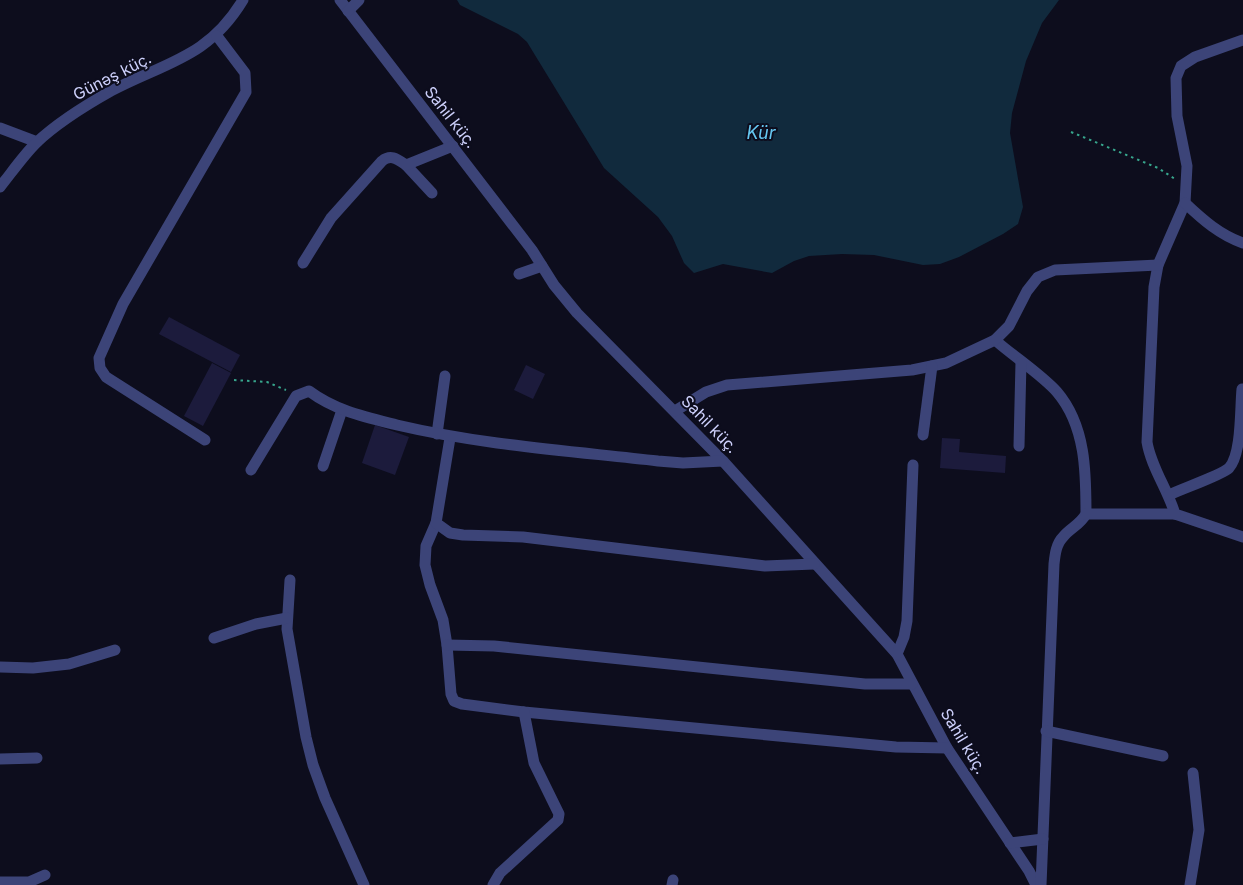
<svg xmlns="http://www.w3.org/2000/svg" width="1243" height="885" viewBox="0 0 1243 885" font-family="Inter,sans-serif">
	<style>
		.water { fill: #112a3d }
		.building { fill: #1c1b3c }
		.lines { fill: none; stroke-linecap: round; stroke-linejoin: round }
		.path { stroke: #37a58c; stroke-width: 2; stroke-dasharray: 2.5 4; stroke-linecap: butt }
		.minor { stroke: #3c4478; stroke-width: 11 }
		.labels { text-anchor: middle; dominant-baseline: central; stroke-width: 4; stroke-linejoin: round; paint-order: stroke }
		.street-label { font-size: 16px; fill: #cdd0fb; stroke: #0d0d1d }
		.water-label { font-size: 18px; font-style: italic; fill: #65c7f1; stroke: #0d0d1d }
	</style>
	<rect width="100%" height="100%" fill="#0d0d1d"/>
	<path class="water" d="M 457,0 L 1059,0 L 1042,23 L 1026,61 L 1012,113 L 1010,133 L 1023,207 L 1018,224 L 1003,234 L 959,257 L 940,264 L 923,265 L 874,255 L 842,254 L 809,256 L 794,261 L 772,273 L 723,264 L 694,273 L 684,263 L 672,236 L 658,217 L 604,168 L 527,42 L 518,34 L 460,5 Z"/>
	<g class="building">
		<path d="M 169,317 L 240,355 L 231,372 L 159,334 Z"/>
		<path d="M 212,363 L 231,373 L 203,426 L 184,416 Z"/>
		<path d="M 526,365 L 545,374 L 533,399 L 514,390 Z"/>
		<path d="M 375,425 L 409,437 L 395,475 L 362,463 Z"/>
		<path d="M 942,438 L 960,439 L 959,452 L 1006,456 L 1005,473 L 940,468 Z"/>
	</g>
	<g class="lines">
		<g class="path">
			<path d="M 1071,132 L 1158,168 L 1175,179"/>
			<path d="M 234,380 L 267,382 L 286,390"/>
		</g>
		<g class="minor">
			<path d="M 340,0 L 532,250 L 554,285 L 577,313 L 723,461 L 897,654 L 947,748 L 1029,871 L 1036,885"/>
			<path d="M 348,11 L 359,0"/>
			<path d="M 1243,40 L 1195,57 L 1181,66 L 1176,78 L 1177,116 L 1187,166 L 1185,203 L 1158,265 L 1154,287 L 1147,442 C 1151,467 1168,490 1175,514 L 1243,537"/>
			<path d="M 0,128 L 37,142"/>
			<path d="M 406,165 L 432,193"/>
			<path d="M 0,187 C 12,172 23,156 36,143 C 57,123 86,105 111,91 C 166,62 208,58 243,0"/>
			<path d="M 1185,203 C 1203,220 1220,235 1243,243"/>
			<path d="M 303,263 L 331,218 L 382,161 C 391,154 397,159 406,165 L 453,146"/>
			<path d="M 519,274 L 542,266"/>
			<path d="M 995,340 C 1013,356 1042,375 1057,392 C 1086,426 1086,473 1086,514 C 1080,525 1070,528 1063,537 C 1056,544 1055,555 1054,564 L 1041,885"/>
			<path d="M 675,411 L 706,392 L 727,385 L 912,370 L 946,363 L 995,340 L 1009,326 L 1027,291 L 1038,277 L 1055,270 L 1158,265"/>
			<path d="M 437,434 L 445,376"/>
			<path d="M 923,435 L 932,366"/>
			<path d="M 450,438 L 436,523 L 426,546 L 425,565 L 430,585 L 443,620 L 447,645 L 451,694 L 454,701 L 462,704 L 524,712 L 896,747 L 947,748"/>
			<path d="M 205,440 L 106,377 L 100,368 L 99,358 L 123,304 L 246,92 L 245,73 L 217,36"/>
			<path d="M 1019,446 L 1021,362"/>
			<path d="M 323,466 L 342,410"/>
			<path d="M 251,470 L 296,396 L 309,391 C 336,411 365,417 397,425 C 482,445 571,451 658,461 L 683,463 L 723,461"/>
			<path d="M 1169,495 C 1181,489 1222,475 1229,468 C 1242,454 1240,408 1242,389"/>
			<path d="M 1086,514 L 1175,514"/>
			<path d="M 436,523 L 450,533 L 463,535 L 523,537 L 765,566 L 814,564"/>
			<path d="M 290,580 L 287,629 L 306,737 L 313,765 L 325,798 L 364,885"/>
			<path d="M 214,638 L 256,624 L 287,618"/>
			<path d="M 447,645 L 494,646 L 865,684 L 912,684"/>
			<path d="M 897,654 L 904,637 L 907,621 L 913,465"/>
			<path d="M 0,667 L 33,668 L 69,664 L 115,650"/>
			<path d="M 1046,731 L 1163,756"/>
			<path d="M 0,759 L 37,758"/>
			<path d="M 1010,843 L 1043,839"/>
			<path d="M 0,882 L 29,882 L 45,875"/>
			<path d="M 493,885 L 500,873 L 558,820 L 559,814 L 534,763 L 524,712"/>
			<path d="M 672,885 L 673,880"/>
			<path d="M 1190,885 L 1199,830 L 1193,773"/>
		</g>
	</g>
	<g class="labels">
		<g class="street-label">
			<text transform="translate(112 76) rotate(-27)">Günəş küç.</text>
			<text transform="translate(451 117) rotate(52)">Sahil küç.</text>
			<text transform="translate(710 424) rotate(46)">Sahil küç.</text>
			<text transform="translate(964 741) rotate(59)">Sahil küç.</text>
		</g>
		<g class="water-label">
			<text x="761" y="132">Kür</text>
		</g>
	</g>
</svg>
